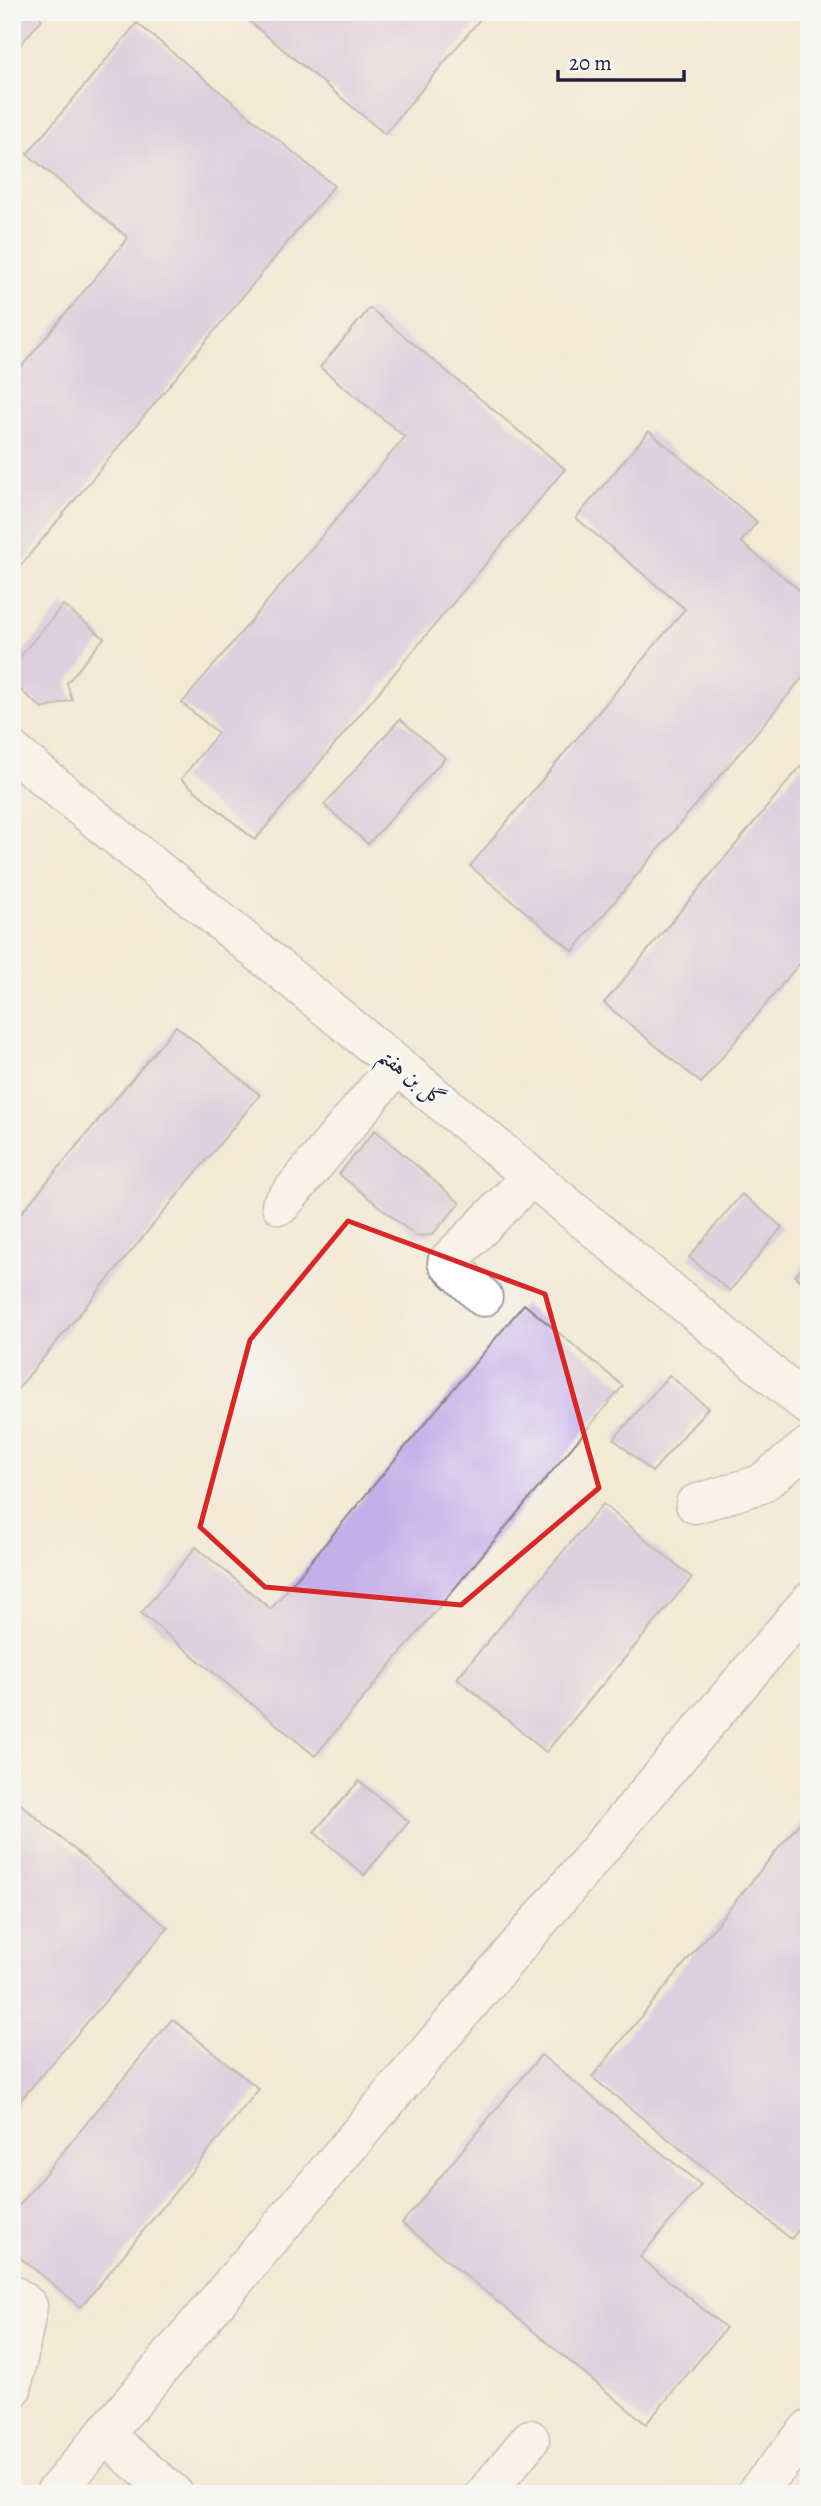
<svg xmlns="http://www.w3.org/2000/svg" width="821" height="2506" viewBox="0 0 821 2506" font-family="Alegreya,Amiri,serif">
	<style>
		.building { fill: #c5afe9 }
		.lines { fill: none; stroke-linecap: round; stroke-linejoin: round }
		.minor-casing { stroke: #8a8688; stroke-width: 41 }
		.minor { stroke: #fff; stroke-width: 38 }
		.marked { fill: none; stroke: #d62828; stroke-width: 5; stroke-linejoin: round }
		.labels { text-anchor: middle; dominant-baseline: central; stroke-width: 7; stroke-linejoin: round; paint-order: stroke }
		.street-label { font-size: 21px; fill: #22223b; stroke: #f6f6f2 }
	</style>
	<rect width="100%" height="100%" fill="#f6f6f2"/>
	<filter id="ink" filterUnits="userSpaceOnUse"><feTurbulence type="fractalNoise" baseFrequency=".0143" numOctaves="2"/><feDisplacementMap in="SourceGraphic" scale="14" xChannelSelector="R" yChannelSelector="G"/><feConvolveMatrix kernelMatrix="1 2 1 2 8 2 1 2 1" color-interpolation-filters="sRGB"/></filter>
	<filter id="wash" filterUnits="userSpaceOnUse"><feTurbulence type="fractalNoise" baseFrequency=".00686" numOctaves="4" result="noise"/><feDisplacementMap in="SourceGraphic" scale="28" xChannelSelector="R" yChannelSelector="G"/><feGaussianBlur stdDeviation="1.57" result="paint"/><feColorMatrix in="noise" values="0 0 0 0 0 0 0 0 0 0 0 0 0 0 0 0 0 1.4 0 .05"/><feComposite in="paint" operator="in"/></filter>
	<g filter="url(#wash)">
		<rect width="100%" height="100%" fill="#f3e9d6"/>
		<g id="blocks">
			<g class="building">
				<path d="M 12,12 L 34,12 L 42,19 L 12,55 Z"/>
				<path d="M 238,12 L 486,12 L 385,134 Z"/>
				<path d="M 137,23 L 334,186 L 12,576 L 12,378 L 128,238 L 27,154 Z"/>
				<path d="M 370,308 L 565,469 L 255,840 L 181,779 L 218,733 L 182,703 L 405,437 L 320,367 Z"/>
				<path d="M 649,431 L 757,522 L 741,542 L 809,598 L 809,670 L 573,951 L 470,866 L 685,609 L 576,518 Z"/>
				<path d="M 63,605 L 104,638 L 67,683 L 72,700 L 43,709 L 12,683 L 12,666 Z"/>
				<path d="M 400,719 L 445,758 L 368,844 L 324,805 Z"/>
				<path d="M 801,766 L 809,773 L 809,952 L 701,1083 L 604,1003 Z"/>
				<path d="M 176,1026 L 260,1095 L 12,1396 L 12,1224 Z"/>
				<path d="M 375,1130 L 460,1203 L 432,1235 L 416,1236 L 339,1174 Z"/>
				<path d="M 742,1194 L 782,1227 L 730,1291 L 689,1257 Z"/>
				<path d="M 809,1260 L 809,1288 L 795,1276 Z"/>
				<path d="M 524,1304 L 623,1386 L 315,1756 L 141,1613 L 196,1547 L 271,1609 Z"/>
				<path d="M 669,1375 L 708,1408 L 652,1472 L 614,1439 Z"/>
				<path d="M 603,1504 L 692,1578 L 546,1752 L 457,1678 Z"/>
				<path d="M 359,1781 L 409,1822 L 364,1875 L 314,1832 Z"/>
				<path d="M 12,1797 L 168,1928 L 12,2110 Z"/>
				<path d="M 809,1811 L 809,2218 L 791,2239 L 592,2077 Z"/>
				<path d="M 172,2019 L 259,2089 L 81,2307 L 12,2251 L 12,2214 Z"/>
				<path d="M 541,2055 L 701,2185 L 640,2257 L 726,2328 L 646,2424 L 402,2223 Z"/>
			</g>
		</g>
	</g>
	<g filter="url(#ink)">
		<use href="#blocks" fill-opacity="0" stroke="#8a8688" stroke-width="2"/>
		<g class="lines">
			<g class="minor-casing">
				<g id="minor">
					<path d="M 12,751 L 397,1065 L 809,1406"/>
					<path d="M 281,1205 L 397,1065"/>
					<path d="M 483,1297 L 447,1262 L 532,1176"/>
					<path d="M 695,1504 L 761,1484 L 809,1446"/>
					<path d="M 12,2294 L 28,2306 L 12,2389"/>
					<path d="M 104,2435 L 174,2494"/>
					<path d="M 54,2494 L 809,1602"/>
					<path d="M 485,2494 L 530,2439"/>
					<path d="M 755,2494 L 809,2429"/>
				</g>
			</g>
			<use href="#minor" class="minor"/>
		</g>
	</g>
	<path d="M0 0H821V2506H0ZM 348,1221 L 545,1294 L 599,1488 L 461,1605 L 265,1587 L 200,1527 L 250,1340 Z" fill="#f3e9d6" fill-opacity=".55" fill-rule="evenodd"/>
	<path class="marked" d="M 348,1221 L 545,1294 L 599,1488 L 461,1605 L 265,1587 L 200,1527 L 250,1340 Z"/>
	<g class="labels">
		<g class="street-label">
			<text transform="translate(412 1077) rotate(39)">گل بن هفتم</text>
		</g>
	</g>
	<rect width="821" height="2506" fill="none" stroke="#f6f6f2" stroke-width="42"/>
	<path d="M558 70v10h126v-10" fill="none" stroke="#22223b" stroke-width="3.5"/>
	<text x="569" y="70" font-size="21" fill="#22223b" stroke="#f6f6f2" stroke-width="5" paint-order="stroke">20 m</text>
</svg>
